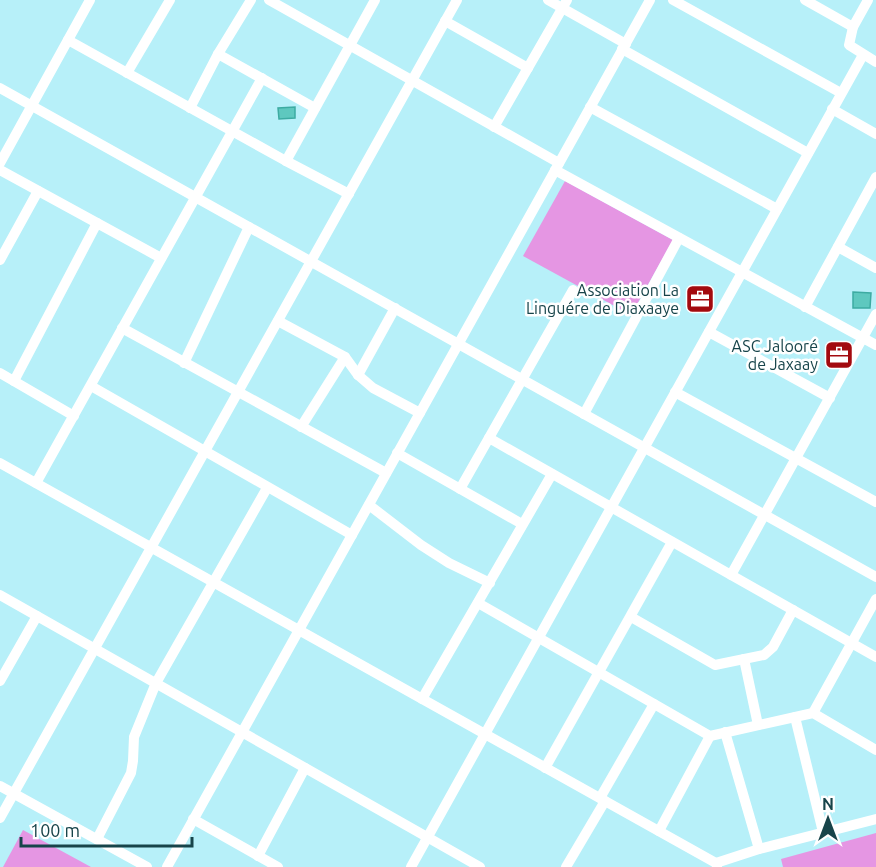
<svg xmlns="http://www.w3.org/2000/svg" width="876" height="867" viewBox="0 0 876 867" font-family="Ubuntu,sans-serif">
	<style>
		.green { fill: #e596e3 }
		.building { fill: #5ec8bf; stroke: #3daba2; stroke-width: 1.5 }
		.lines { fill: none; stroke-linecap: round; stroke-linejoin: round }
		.minor { stroke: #fff; stroke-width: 10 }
		.labels { text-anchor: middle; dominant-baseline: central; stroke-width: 5; stroke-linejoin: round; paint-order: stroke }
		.poi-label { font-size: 16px; fill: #17444a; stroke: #fff; text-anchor: end }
	</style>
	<rect width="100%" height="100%" fill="#b7f0f9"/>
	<g class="green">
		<path d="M 565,181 L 673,240 L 631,315 L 523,256 Z"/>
		<path d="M 23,830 L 91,867 L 3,867 Z"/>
		<path d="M 876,833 L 876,867 L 783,867 L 781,859 Z"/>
	</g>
	<g class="building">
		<path d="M 295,107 L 295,118 L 279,119 L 278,108 Z"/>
		<path d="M 853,292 L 871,293 L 870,308 L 853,308 Z"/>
	</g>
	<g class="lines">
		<g class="minor">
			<path d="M 269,0 L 559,163"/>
			<path d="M 548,0 L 626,44"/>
			<path d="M 673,0 L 841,93"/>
			<path d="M 805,0 L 853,27"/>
			<path d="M 868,0 L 853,27 L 849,45 L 876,62"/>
			<path d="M 445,21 L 528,68"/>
			<path d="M 68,40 L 286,161 L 349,194"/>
			<path d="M 622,49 L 808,153"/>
			<path d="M 218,54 L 315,108"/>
			<path d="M 127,73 L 170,0"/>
			<path d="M 0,88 L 876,577"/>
			<path d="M 590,107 L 777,209"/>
			<path d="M 190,108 L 218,54 L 251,0"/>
			<path d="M 832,109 L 876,134"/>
			<path d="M 494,127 L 567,0"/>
			<path d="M 286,161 L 375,0"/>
			<path d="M 0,163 L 90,0"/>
			<path d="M 0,170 L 161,258"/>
			<path d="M 555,170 L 876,345"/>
			<path d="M 838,247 L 876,268"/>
			<path d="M 0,260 L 38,191"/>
			<path d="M 805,307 L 876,177"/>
			<path d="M 278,321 L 345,357 L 358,375 L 373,388 L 420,413"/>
			<path d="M 122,328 L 386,473"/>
			<path d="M 709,332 L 830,398"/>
			<path d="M 184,363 L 249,227"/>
			<path d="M 0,373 L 74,416"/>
			<path d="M 358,375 L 395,308"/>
			<path d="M 14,381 L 97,223"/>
			<path d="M 91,386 L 352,535"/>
			<path d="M 675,392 L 876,502"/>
			<path d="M 584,414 L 679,238"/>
			<path d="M 301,427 L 345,357"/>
			<path d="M 489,438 L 876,657"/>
			<path d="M 397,453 L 522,524"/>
			<path d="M 0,463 L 716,863 L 717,867"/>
			<path d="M 36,483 L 262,78"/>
			<path d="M 460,489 L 573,290"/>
			<path d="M 369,505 L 421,545 L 449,563 L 490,583"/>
			<path d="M 731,575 L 876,314"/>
			<path d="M 0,595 L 480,867"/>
			<path d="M 478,603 L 710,736 L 813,713 L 876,750"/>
			<path d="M 631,617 L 715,665 L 764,655 L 773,647 L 793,610"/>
			<path d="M 744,659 L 758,725"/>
			<path d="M 0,681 L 37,616"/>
			<path d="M 422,699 L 552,474"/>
			<path d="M 813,713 L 876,599"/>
			<path d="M 795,717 L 823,832"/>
			<path d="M 725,732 L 759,849"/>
			<path d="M 545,768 L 672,542"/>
			<path d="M 0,786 L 147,867"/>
			<path d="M 600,798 L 654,704"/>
			<path d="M 0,818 L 457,0"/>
			<path d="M 193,819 L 278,867"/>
			<path d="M 659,831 L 710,736"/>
			<path d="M 97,839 L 131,773 L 133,761 L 134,737 L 156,683 L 267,488"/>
			<path d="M 258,856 L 305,768"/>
			<path d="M 716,863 L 759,849 L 876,819"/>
			<path d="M 167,867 L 650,0"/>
			<path d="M 411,867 L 863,55"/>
			<path d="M 566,867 L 605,801"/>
		</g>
	</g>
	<defs>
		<g id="office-square" transform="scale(1.5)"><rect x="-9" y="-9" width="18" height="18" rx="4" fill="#a30a0f" stroke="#fff"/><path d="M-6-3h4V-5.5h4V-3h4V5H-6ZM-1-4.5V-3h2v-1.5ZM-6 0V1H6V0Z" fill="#fff"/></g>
	</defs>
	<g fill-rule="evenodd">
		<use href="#office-square" x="700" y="299"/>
		<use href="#office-square" x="839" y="355"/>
	</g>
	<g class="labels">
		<g class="poi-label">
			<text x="679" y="290">Association La<tspan x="679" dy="18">Linguére de Diaxaaye</tspan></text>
			<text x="818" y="346">ASC Jalooré<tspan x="818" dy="18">de Jaxaay</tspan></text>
		</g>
	</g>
	<g transform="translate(828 819)" stroke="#ffffff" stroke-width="4.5" paint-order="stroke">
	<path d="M0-4.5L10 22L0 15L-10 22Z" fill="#17444a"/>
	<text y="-9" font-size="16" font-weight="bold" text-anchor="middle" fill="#17444a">N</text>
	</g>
	<path d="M21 837v9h171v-9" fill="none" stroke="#17444a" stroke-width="3"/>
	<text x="30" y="837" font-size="18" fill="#17444a" stroke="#ffffff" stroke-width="4.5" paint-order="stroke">100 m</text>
</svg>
